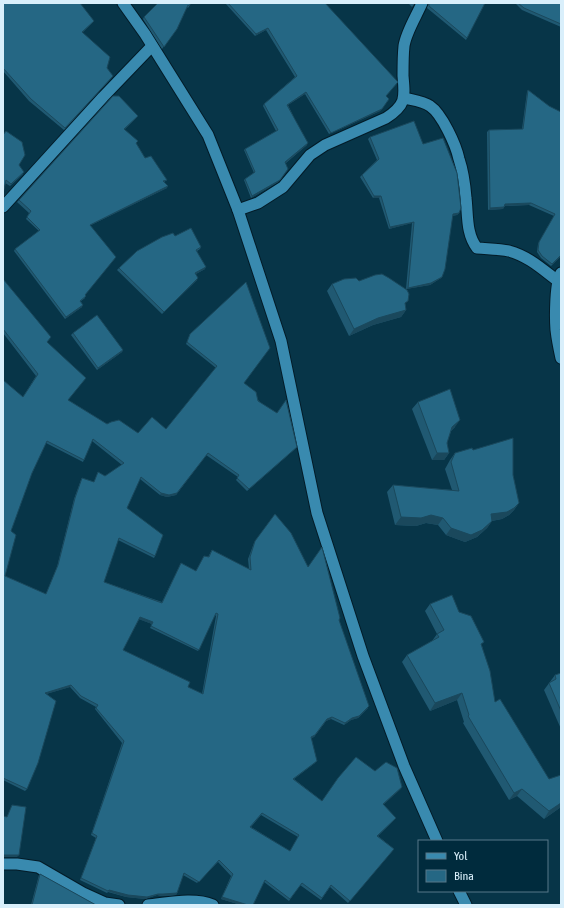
<svg xmlns="http://www.w3.org/2000/svg" width="564" height="908" viewBox="0 0 564 908" font-family="'Asap Condensed',sans-serif">
	<style>
		.lines { fill: none; stroke-linecap: round; stroke-linejoin: round }
		.minor-casing { stroke: #031b27; stroke-width: 13 }
		.minor { stroke: #398aaf; stroke-width: 11 }
		.wall { fill: #205972; fill-rule: evenodd }
		.shaded-wall { fill: #1a485c }
		.building { fill: #256784; stroke: #1a485c; fill-rule: evenodd }
	</style>
	<rect width="100%" height="100%" fill="#073548"/>
	<g class="lines">
		<g class="minor-casing">
			<g id="minor">
				<path d="M 123,3 L 145,34 L 208,135 L 238,210 L 281,341 L 317,513 L 363,656 L 404,766 L 437,841"/>
				<path d="M 404,98 C 412,100 423,101 430,106 C 442,114 456,145 459,159 C 463,171 465,185 466,198 C 468,215 466,234 477,248 C 488,249 499,249 509,251 C 528,256 542,269 558,281"/>
				<path d="M 3,207 L 103,97 L 152,46"/>
				<path d="M 238,210 L 258,203 L 283,187 L 310,155 L 325,145 L 386,118 C 406,105 405,98 403,76 C 403,67 403,55 404,46 C 406,32 417,15 422,3"/>
				<path d="M 561,273 C 555,281 555,318 556,330 C 557,339 559,349 561,358"/>
				<path d="M 3,864 L 17,864 L 38,867 L 83,893 L 105,903 L 119,905"/>
				<path d="M 459,891 L 466,905"/>
				<path d="M 148,905 C 168,903 194,897 213,905"/>
			</g>
		</g>
		<use href="#minor" class="minor"/>
	</g>
	<g class="wall">
		<path d="M 3,3 L 94,21 L 82,33 L 107,68 L 113,76 L 64,130 L 29,101 L 3,71 Z"/>
		<path d="M 191,3 L 188,8 L 187,7 L 177,29 L 162,49 L 143,19 L 144,17 Z"/>
		<path d="M 225,3 L 325,3 L 387,97 L 389,99 L 380,111 L 329,134 L 305,94 L 288,105 L 307,145 L 286,163 L 278,182 L 251,198 L 244,180 L 245,179 L 254,173 L 244,150 L 245,149 L 276,131 L 263,106 L 264,104 L 295,77 L 266,30 L 255,36 Z"/>
		<path d="M 408,3 L 415,3 L 412,7 Z"/>
		<path d="M 429,3 L 485,3 L 466,40 L 427,8 Z"/>
		<path d="M 515,3 L 561,3 L 561,27 L 522,10 Z"/>
		<path d="M 528,90 L 549,106 L 561,256 L 551,266 L 541,258 L 537,252 L 538,244 L 554,216 L 529,205 L 505,206 L 504,207 L 503,209 L 488,210 L 487,132 L 489,130 L 522,129 L 527,92 Z"/>
		<path d="M 138,116 L 124,130 L 136,143 L 145,158 L 167,180 L 164,182 L 167,188 L 91,225 L 85,298 L 81,301 L 82,307 L 65,319 L 14,251 L 15,249 L 39,231 L 26,219 L 29,213 L 17,202 L 19,200 Z"/>
		<path d="M 3,135 L 23,174 L 10,186 L 5,183 Z"/>
		<path d="M 370,137 L 423,144 L 459,213 L 457,215 L 452,216 L 442,277 L 441,278 L 430,285 L 406,289 L 412,223 L 389,229 L 379,198 L 373,198 L 360,177 L 377,160 L 368,139 Z"/>
		<path d="M 175,236 L 201,247 L 200,249 L 197,251 L 205,269 L 196,274 L 197,280 L 162,314 L 117,270 L 119,268 Z"/>
		<path d="M 3,279 L 47,342 L 68,400 L 107,424 L 138,433 L 166,429 L 216,368 L 186,344 L 190,334 L 244,383 L 297,447 L 295,449 L 247,491 L 236,480 L 238,477 L 206,455 L 176,495 L 167,497 L 160,495 L 140,479 L 127,508 L 155,556 L 154,558 L 118,540 L 104,582 L 162,602 L 181,563 L 196,571 L 208,557 L 212,550 L 249,569 L 248,559 L 254,543 L 275,514 L 308,567 L 339,620 L 368,708 L 358,718 L 351,720 L 344,725 L 331,719 L 326,721 L 314,737 L 311,738 L 315,763 L 294,779 L 322,801 L 375,771 L 402,787 L 383,805 L 394,820 L 378,836 L 394,849 L 348,903 L 330,887 L 321,900 L 300,885 L 289,901 L 264,882 L 253,905 L 241,905 L 221,899 L 231,876 L 218,862 L 197,883 L 183,875 L 177,893 L 176,895 L 162,896 L 157,895 L 145,899 L 126,897 L 108,892 L 107,893 L 80,880 L 96,838 L 91,835 L 122,743 L 95,709 L 96,707 L 80,698 L 70,687 L 46,694 L 27,789 L 25,791 L 3,780 L 3,380 L 23,397 L 36,376 L 3,333 ZM 92,441 L 122,465 L 105,476 L 98,472 L 94,482 L 82,478 L 81,480 L 74,499 L 57,567 L 46,594 L 5,576 L 11,531 L 32,473 L 46,443 L 83,462 ZM 215,615 L 216,616 L 202,694 L 188,687 L 123,650 L 139,619 L 152,624 L 150,628 L 198,651 ZM 261,815 L 298,837 L 290,851 L 251,827 Z"/>
		<path d="M 359,281 L 405,304 L 406,310 L 401,317 L 373,325 L 349,336 L 327,291 L 332,284 Z"/>
		<path d="M 73,333 L 123,350 L 122,352 L 97,370 L 71,335 Z"/>
		<path d="M 418,402 L 455,427 L 451,431 L 447,443 L 449,453 L 444,460 L 432,460 L 412,409 Z"/>
		<path d="M 473,450 L 513,475 L 519,503 L 514,510 L 509,515 L 502,519 L 492,521 L 487,528 L 477,537 L 465,542 L 446,535 L 438,525 L 426,523 L 416,526 L 395,525 L 387,492 L 393,485 L 452,490 L 445,469 L 450,460 L 455,453 Z"/>
		<path d="M 430,604 L 459,612 L 482,646 L 495,702 L 561,807 L 544,819 L 517,796 L 509,800 L 463,723 L 464,722 L 457,700 L 430,711 L 402,662 L 407,655 L 432,641 L 437,634 L 425,611 Z"/>
		<path d="M 561,673 L 561,729 L 544,690 L 555,675 Z"/>
		<path d="M 40,874 L 96,905 L 31,905 L 39,875 Z"/>
	</g>
	<g class="shaded-wall">
		<path d="M 268,28 L 266,30 L 255,36 L 256,34 Z"/>
		<path d="M 306,92 L 305,94 L 286,106 L 287,105 Z"/>
		<path d="M 382,109 L 380,111 L 329,134 L 331,133 Z"/>
		<path d="M 308,143 L 307,145 L 284,164 L 285,162 Z"/>
		<path d="M 288,169 L 278,182 L 251,198 L 252,196 Z"/>
		<path d="M 168,186 L 167,188 L 89,226 L 90,225 Z"/>
		<path d="M 374,196 L 381,196 L 379,198 L 373,198 Z"/>
		<path d="M 531,203 L 529,205 L 503,206 L 505,204 Z"/>
		<path d="M 504,207 L 503,209 L 488,210 L 490,208 Z"/>
		<path d="M 459,213 L 457,215 L 451,216 L 453,214 Z"/>
		<path d="M 414,222 L 412,223 L 389,229 L 390,227 Z"/>
		<path d="M 206,267 L 205,269 L 194,275 L 195,273 Z"/>
		<path d="M 442,277 L 441,278 L 430,285 L 406,289 L 408,288 Z"/>
		<path d="M 198,278 L 197,280 L 162,314 Z"/>
		<path d="M 83,305 L 82,307 L 65,319 L 66,317 Z"/>
		<path d="M 406,310 L 401,317 L 373,325 L 349,336 L 354,329 L 378,318 Z"/>
		<path d="M 123,350 L 122,352 L 97,370 L 98,368 Z"/>
		<path d="M 460,420 L 455,427 L 447,435 L 452,427 Z"/>
		<path d="M 297,447 L 295,449 L 247,491 L 249,489 Z"/>
		<path d="M 208,453 L 176,495 L 167,497 L 160,495 L 161,493 Z"/>
		<path d="M 437,453 L 449,453 L 444,460 L 432,460 Z"/>
		<path d="M 519,503 L 514,510 L 509,515 L 502,519 L 485,522 L 491,514 Z"/>
		<path d="M 431,515 L 443,518 L 438,525 L 426,523 L 416,526 L 395,525 L 401,517 Z"/>
		<path d="M 492,521 L 487,528 L 477,537 L 465,542 L 446,535 L 451,528 Z"/>
		<path d="M 140,617 L 153,622 L 152,624 L 138,619 Z"/>
		<path d="M 71,685 L 70,687 L 43,695 L 45,693 Z"/>
		<path d="M 462,693 L 457,700 L 430,711 L 435,703 Z"/>
		<path d="M 369,706 L 358,718 L 351,720 L 344,725 L 345,723 Z"/>
		<path d="M 332,717 L 331,719 L 326,721 L 314,737 L 310,739 L 327,719 Z"/>
		<path d="M 402,787 L 401,789 L 382,806 L 383,804 Z"/>
		<path d="M 522,789 L 517,796 L 509,800 L 514,793 Z"/>
		<path d="M 561,803 L 561,807 L 544,819 L 549,811 Z"/>
		<path d="M 3,855 L 19,855 L 17,857 L 3,857 Z"/>
		<path d="M 109,890 L 158,894 L 177,893 L 176,895 L 162,896 L 157,895 L 145,899 L 126,897 L 107,891 Z"/>
		<path d="M 222,897 L 248,905 L 241,905 L 221,899 Z"/>
	</g>
	<g class="building">
		<path d="M 3,3 L 80,3 L 94,21 L 82,32 L 110,57 L 107,68 L 113,76 L 65,128 L 31,99 L 3,68 Z"/>
		<path d="M 158,3 L 191,3 L 189,6 L 188,5 L 177,29 L 164,47 L 144,17 Z"/>
		<path d="M 228,3 L 325,3 L 398,82 L 386,96 L 389,99 L 382,109 L 331,133 L 306,92 L 287,105 L 308,143 L 285,162 L 288,169 L 280,180 L 252,196 L 245,179 L 255,172 L 245,149 L 278,130 L 264,104 L 297,76 L 268,28 L 256,34 Z"/>
		<path d="M 429,3 L 485,3 L 467,38 L 429,6 Z"/>
		<path d="M 518,3 L 561,3 L 561,24 L 524,8 Z"/>
		<path d="M 528,90 L 549,106 L 561,112 L 561,255 L 552,264 L 542,256 L 538,250 L 539,242 L 555,214 L 531,203 L 505,204 L 504,207 L 490,208 L 489,130 L 523,129 Z"/>
		<path d="M 113,96 L 119,96 L 138,116 L 124,129 L 138,141 L 136,143 L 145,158 L 151,156 L 167,180 L 163,181 L 168,186 L 90,225 L 116,257 L 85,295 L 86,296 L 80,301 L 83,305 L 66,317 L 15,249 L 40,230 L 27,217 L 31,211 L 19,200 Z"/>
		<path d="M 414,121 L 423,144 L 443,138 L 457,173 L 461,208 L 459,213 L 453,214 L 445,269 L 442,277 L 431,283 L 408,288 L 414,222 L 390,227 L 381,196 L 374,196 L 362,175 L 379,159 L 370,137 Z"/>
		<path d="M 6,131 L 22,142 L 25,155 L 19,165 L 24,172 L 11,184 L 6,180 L 3,194 L 3,135 Z"/>
		<path d="M 191,228 L 201,247 L 196,250 L 206,267 L 195,273 L 198,278 L 164,312 L 119,268 L 137,251 L 162,237 L 173,233 L 175,236 Z"/>
		<path d="M 382,274 L 389,278 L 407,290 L 409,294 L 408,301 L 405,303 L 406,310 L 378,318 L 354,329 L 332,284 L 344,279 L 356,278 L 359,281 L 375,275 Z"/>
		<path d="M 3,279 L 51,337 L 47,342 L 86,378 L 68,400 L 107,424 L 111,422 L 119,420 L 138,433 L 152,417 L 166,429 L 217,366 L 187,342 L 190,334 L 246,282 L 270,348 L 244,383 L 256,392 L 258,401 L 277,413 L 286,400 L 297,447 L 249,489 L 237,478 L 239,475 L 208,453 L 177,493 L 169,495 L 161,493 L 141,477 L 127,508 L 163,535 L 155,556 L 119,538 L 104,582 L 162,603 L 181,563 L 196,571 L 204,556 L 209,557 L 212,550 L 251,570 L 250,557 L 255,541 L 275,514 L 291,533 L 308,567 L 322,547 L 340,618 L 339,620 L 369,706 L 359,716 L 352,718 L 345,723 L 332,717 L 327,719 L 315,735 L 311,737 L 317,761 L 293,779 L 322,801 L 338,778 L 356,757 L 375,771 L 386,762 L 397,768 L 402,787 L 383,804 L 396,818 L 377,836 L 394,849 L 350,901 L 331,885 L 322,898 L 302,883 L 290,899 L 265,880 L 253,905 L 248,905 L 222,897 L 233,874 L 219,860 L 199,882 L 184,873 L 177,893 L 163,894 L 158,894 L 147,897 L 128,895 L 109,890 L 108,891 L 81,878 L 97,836 L 92,833 L 124,741 L 96,708 L 98,705 L 81,696 L 71,685 L 45,693 L 56,701 L 38,763 L 27,789 L 3,778 L 3,380 L 23,397 L 38,374 L 3,329 ZM 93,439 L 124,463 L 105,476 L 98,472 L 94,482 L 82,478 L 75,498 L 58,565 L 46,594 L 5,576 L 16,535 L 11,531 L 32,473 L 47,441 L 84,460 ZM 216,613 L 218,614 L 203,694 L 188,687 L 190,682 L 123,650 L 140,617 L 153,622 L 151,626 L 199,650 ZM 262,813 L 299,835 L 290,851 L 250,827 Z"/>
		<path d="M 97,315 L 123,350 L 98,368 L 73,333 Z"/>
		<path d="M 450,389 L 460,420 L 452,427 L 447,443 L 449,453 L 437,453 L 418,402 Z"/>
		<path d="M 513,438 L 513,475 L 519,503 L 514,508 L 507,512 L 491,514 L 492,521 L 482,530 L 471,535 L 451,528 L 443,518 L 431,515 L 421,518 L 401,517 L 393,485 L 459,491 L 451,462 L 455,453 L 472,448 L 473,450 Z"/>
		<path d="M 452,595 L 459,612 L 471,616 L 484,642 L 481,644 L 490,671 L 495,702 L 500,699 L 549,779 L 561,775 L 561,803 L 549,811 L 522,789 L 514,793 L 468,716 L 469,715 L 462,693 L 435,703 L 407,655 L 439,637 L 437,634 L 444,630 L 430,604 Z"/>
		<path d="M 561,673 L 561,711 L 549,683 L 556,679 L 555,675 Z"/>
		<path d="M 12,805 L 26,807 L 19,855 L 3,855 L 3,816 L 7,817 Z"/>
		<path d="M 40,874 L 96,905 L 32,905 Z"/>
	</g>
	<rect width="564" height="908" fill="none" stroke="#d9effb" stroke-width="8"/>
	<rect x="418" y="840" width="130" height="52" fill="#002b3d" stroke="#577989"/>
	<rect x="426" y="853" width="20" height="6" fill="#398aaf" stroke="#577989"/>
	<text x="454" y="860" font-size="12" fill="#d9effb">Yol</text>
	<rect x="426" y="870" width="20" height="12" fill="#256784" stroke="#577989"/>
	<text x="454" y="880" font-size="12" fill="#d9effb">Bina</text>
</svg>
